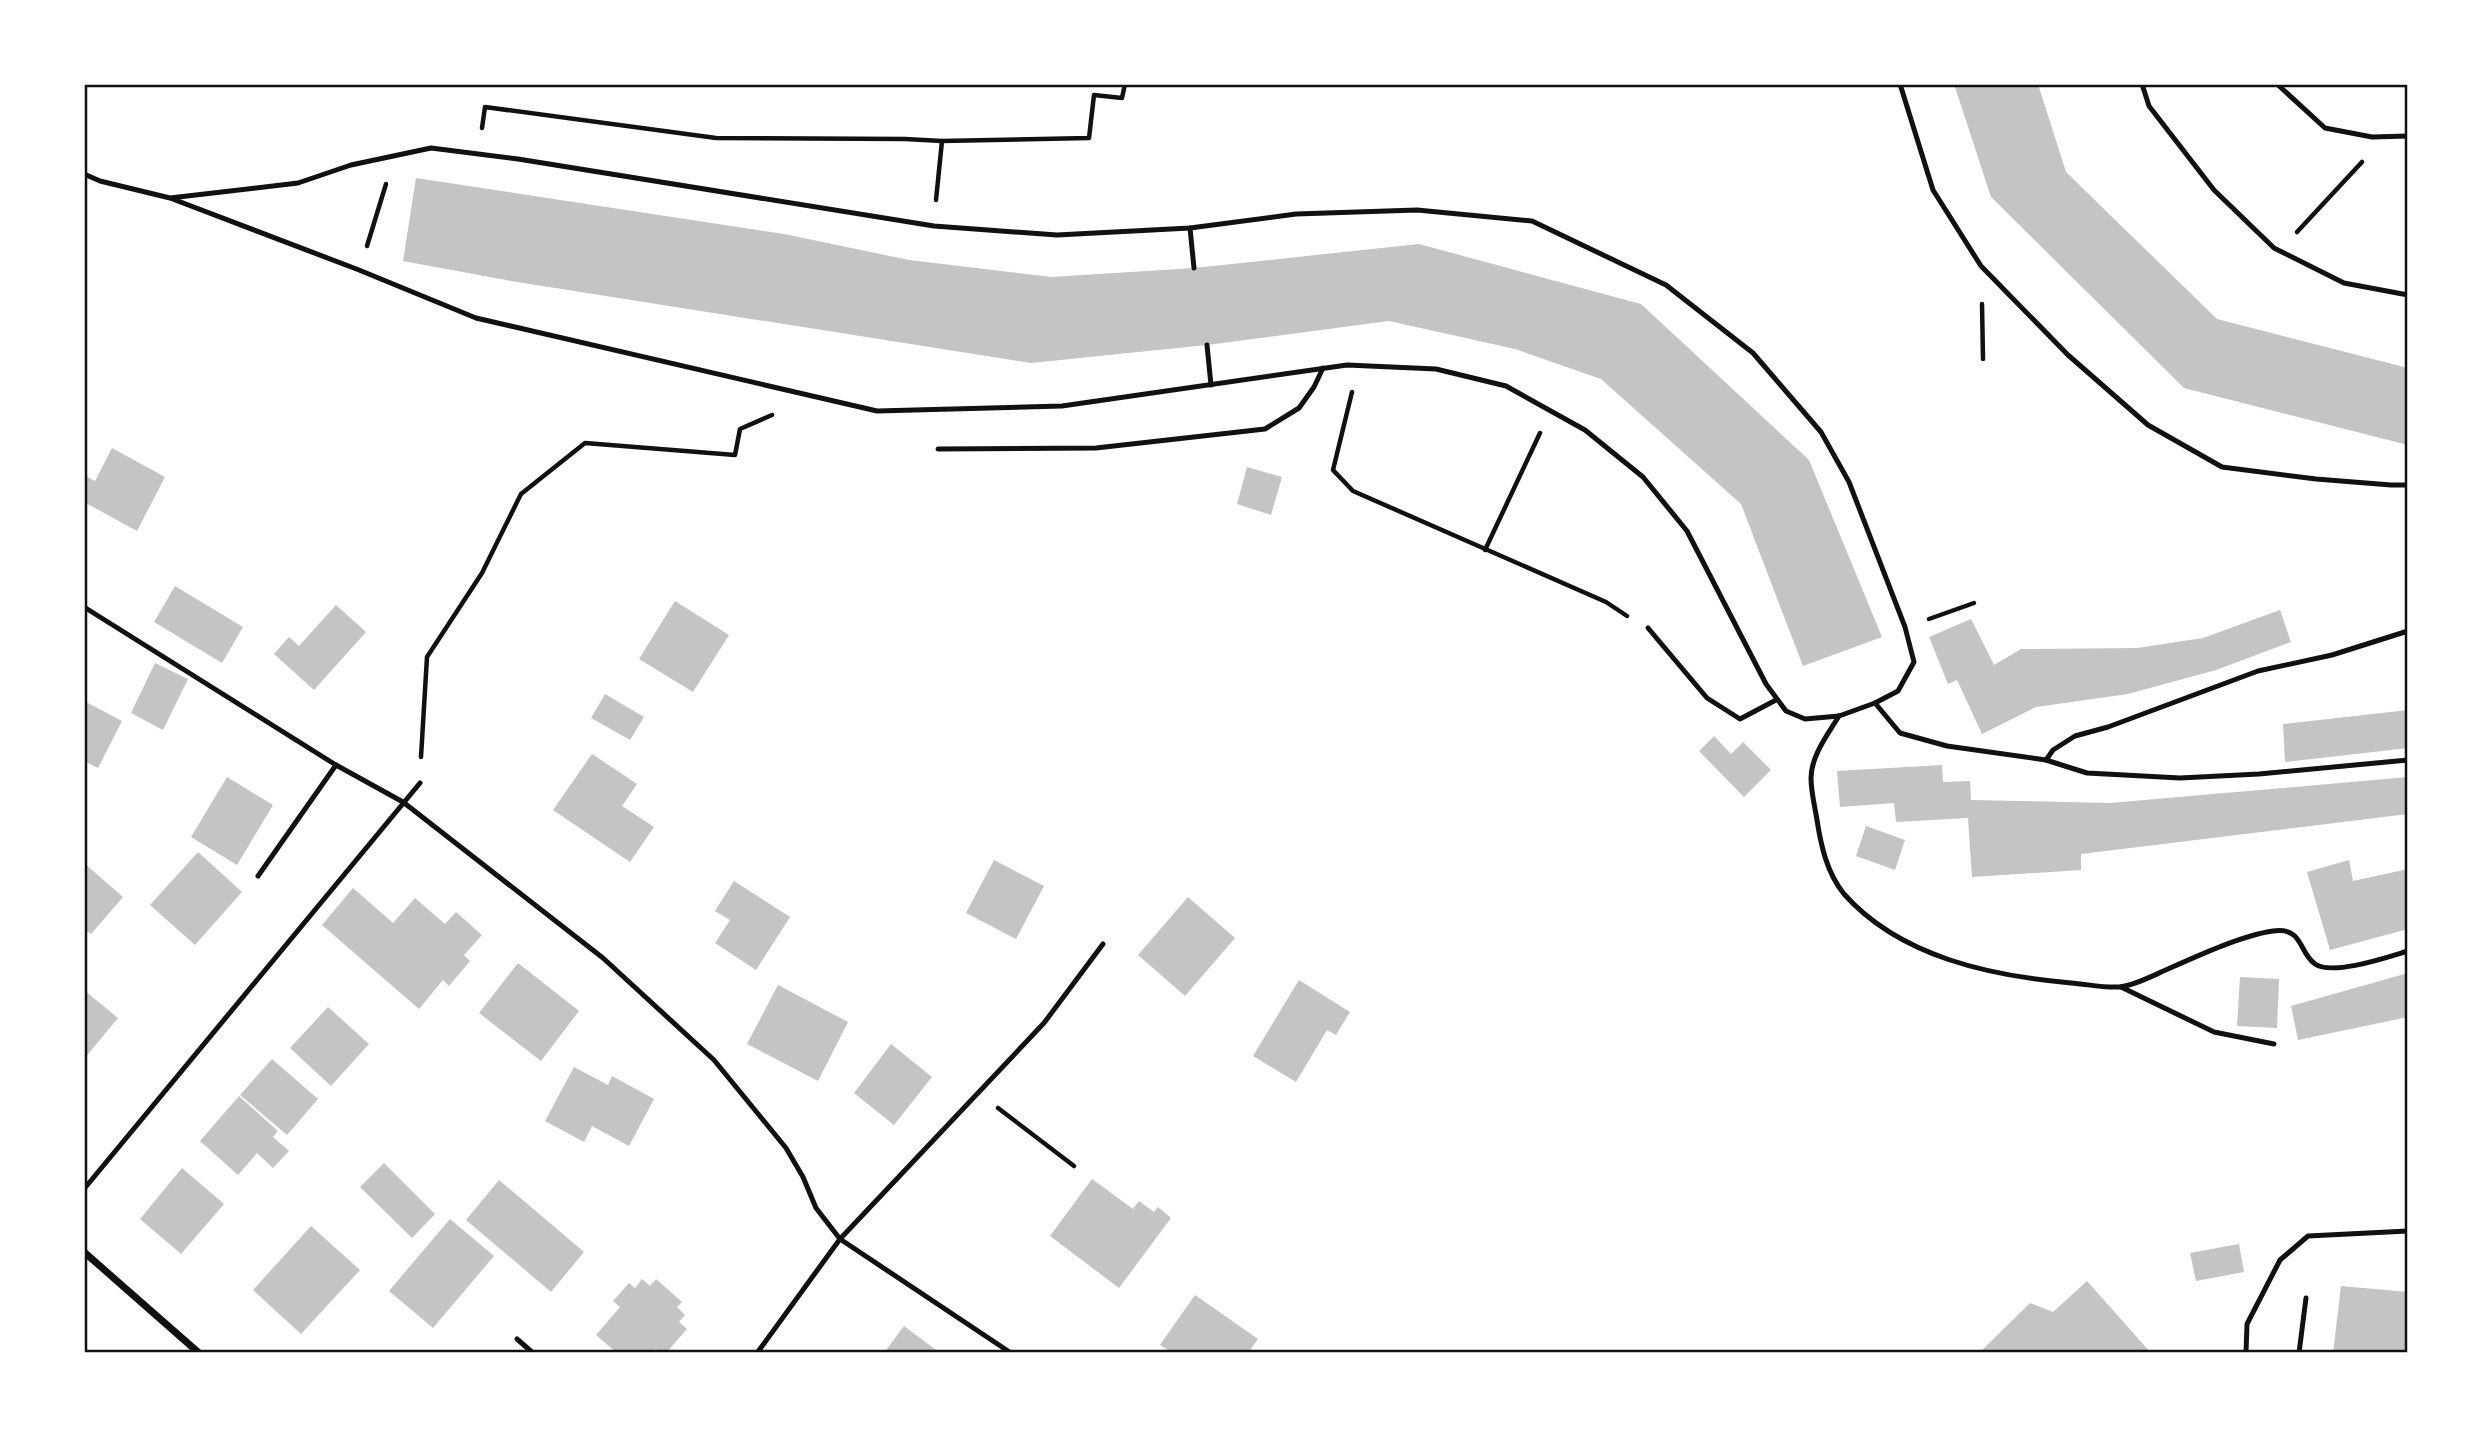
<svg xmlns="http://www.w3.org/2000/svg" width="2492" height="1437" viewBox="0 0 2492 1437" font-family="Lato,sans-serif">
	<style>
		.building { fill: #c4c4c4 }
		.lines { fill: none; stroke-linecap: round; stroke-linejoin: round }
		.path { stroke: #111; stroke-width: 4.5 }
		.service { stroke: #111; stroke-width: 5 }
		.minor { stroke: #111; stroke-width: 7 }
		.neatline { fill: none; stroke: #111; stroke-width: 2.5 }
	</style>
	<rect width="100%" height="100%" fill="#fff"/>
	<g class="building">
		<path d="M 1954,84 L 2038,84 L 2066,172 L 2217,319 L 2408,368 L 2408,445 L 2184,388 L 1991,197 Z"/>
		<path d="M 416,178 L 784,234 L 909,260 L 1051,277 L 1194,268 L 1419,244 L 1641,304 L 1809,460 L 1882,637 L 1803,666 L 1741,504 L 1601,379 L 1515,349 L 1389,321 L 1207,345 L 1031,363 L 511,281 L 403,261 Z"/>
		<path d="M 112,448 L 165,477 L 137,531 L 84,502 L 84,475 L 95,481 Z"/>
		<path d="M 1247,467 L 1282,477 L 1271,515 L 1237,504 Z"/>
		<path d="M 175,586 L 243,627 L 222,663 L 154,622 Z"/>
		<path d="M 675,601 L 729,635 L 693,692 L 639,659 Z"/>
		<path d="M 336,605 L 366,632 L 314,690 L 274,654 L 289,637 L 299,646 Z"/>
		<path d="M 2280,610 L 2291,642 L 2216,670 L 2128,694 L 2036,707 L 1982,734 L 1957,680 L 1948,684 L 1929,637 L 1971,619 L 1994,665 L 2021,649 L 2137,648 L 2203,638 Z"/>
		<path d="M 155,663 L 188,679 L 163,730 L 131,713 Z"/>
		<path d="M 605,694 L 644,717 L 630,740 L 591,718 Z"/>
		<path d="M 84,701 L 122,721 L 98,768 L 84,761 Z"/>
		<path d="M 2408,710 L 2408,748 L 2285,762 L 2283,724 Z"/>
		<path d="M 1714,736 L 1731,754 L 1743,742 L 1771,770 L 1744,797 L 1699,751 Z"/>
		<path d="M 592,754 L 637,784 L 622,806 L 654,827 L 630,862 L 553,810 Z"/>
		<path d="M 1942,765 L 1943,782 L 1970,781 L 1971,800 L 2110,803 L 2408,777 L 2408,814 L 2081,854 L 2081,870 L 1972,877 L 1968,818 L 1896,822 L 1894,803 L 1840,807 L 1837,771 Z"/>
		<path d="M 227,777 L 273,805 L 237,865 L 191,837 Z"/>
		<path d="M 1866,826 L 1905,840 L 1895,870 L 1856,856 Z"/>
		<path d="M 198,852 L 242,892 L 195,945 L 150,905 Z"/>
		<path d="M 994,860 L 1044,886 L 1016,939 L 966,913 Z"/>
		<path d="M 2349,860 L 2353,881 L 2408,869 L 2408,929 L 2330,950 L 2307,872 Z"/>
		<path d="M 84,863 L 123,897 L 91,934 L 84,929 Z"/>
		<path d="M 734,881 L 790,917 L 756,970 L 715,943 L 730,920 L 715,911 Z"/>
		<path d="M 353,888 L 393,923 L 415,898 L 445,924 L 456,912 L 482,935 L 464,955 L 470,961 L 449,986 L 443,980 L 419,1009 L 322,925 Z"/>
		<path d="M 1188,897 L 1235,938 L 1185,996 L 1138,955 Z"/>
		<path d="M 518,963 L 579,1011 L 541,1061 L 479,1013 Z"/>
		<path d="M 2408,973 L 2408,1017 L 2298,1040 L 2291,1006 Z"/>
		<path d="M 2240,977 L 2279,979 L 2277,1028 L 2237,1026 Z"/>
		<path d="M 1299,980 L 1350,1012 L 1336,1035 L 1327,1030 L 1296,1082 L 1253,1056 Z"/>
		<path d="M 778,985 L 848,1022 L 818,1081 L 747,1044 Z"/>
		<path d="M 84,990 L 118,1018 L 84,1059 Z"/>
		<path d="M 328,1007 L 369,1044 L 331,1086 L 290,1048 Z"/>
		<path d="M 891,1044 L 932,1077 L 894,1125 L 854,1093 Z"/>
		<path d="M 272,1059 L 318,1099 L 287,1135 L 240,1095 Z"/>
		<path d="M 574,1067 L 608,1085 L 612,1076 L 654,1099 L 629,1146 L 592,1126 L 584,1142 L 545,1121 Z"/>
		<path d="M 239,1096 L 278,1131 L 273,1137 L 289,1151 L 273,1168 L 257,1153 L 238,1175 L 200,1141 Z"/>
		<path d="M 384,1163 L 435,1214 L 412,1238 L 360,1187 Z"/>
		<path d="M 182,1168 L 224,1204 L 181,1254 L 140,1219 Z"/>
		<path d="M 1092,1179 L 1133,1209 L 1139,1201 L 1154,1212 L 1158,1207 L 1171,1218 L 1119,1288 L 1050,1236 Z"/>
		<path d="M 499,1180 L 584,1252 L 551,1292 L 466,1220 Z"/>
		<path d="M 450,1219 L 494,1256 L 433,1328 L 389,1291 Z"/>
		<path d="M 311,1226 L 360,1270 L 301,1334 L 253,1290 Z"/>
		<path d="M 2239,1244 L 2244,1272 L 2196,1281 L 2190,1253 Z"/>
		<path d="M 642,1279 L 650,1286 L 656,1279 L 682,1302 L 677,1307 L 685,1315 L 679,1322 L 687,1329 L 666,1353 L 661,1353 L 656,1349 L 653,1353 L 617,1353 L 596,1335 L 620,1307 L 613,1301 L 629,1283 L 635,1288 Z"/>
		<path d="M 2087,1281 L 2151,1353 L 1979,1353 L 2030,1303 L 2053,1312 Z"/>
		<path d="M 2341,1286 L 2408,1292 L 2408,1353 L 2333,1353 Z"/>
		<path d="M 1195,1295 L 1258,1339 L 1248,1353 L 1173,1353 L 1160,1345 Z"/>
		<path d="M 904,1326 L 940,1353 L 884,1353 Z"/>
	</g>
	<g class="lines">
		<g class="path">
			<path d="M 482,128 L 485,107 L 716,138 L 905,139 L 942,141 L 1089,138 L 1094,95 L 1122,98 L 1125,84"/>
			<path d="M 936,200 L 942,141"/>
			<path d="M 2297,232 L 2362,162"/>
			<path d="M 367,246 L 386,184"/>
			<path d="M 1982,304 L 1983,359"/>
			<path d="M 1352,392 L 1333,470 L 1353,491 L 1606,602 L 1627,616"/>
			<path d="M 1485,550 L 1540,433"/>
			<path d="M 1929,619 L 1974,603"/>
			<path d="M 421,757 L 427,657 L 482,573 L 521,494 L 585,443 L 735,455 L 740,429 L 772,415"/>
			<path d="M 998,1108 L 1074,1166"/>
		</g>
		<g class="service">
			<path d="M 1900,84 L 1933,190 L 1981,266 L 2068,355 L 2148,425 L 2222,467 L 2316,479 L 2391,485 L 2408,485"/>
			<path d="M 2142,84 L 2149,106 L 2214,190 L 2274,248 L 2344,283 L 2408,295"/>
			<path d="M 2277,84 L 2325,128 L 2372,137 L 2408,136"/>
			<path d="M 84,174 L 100,181 L 170,198 L 359,270 L 476,318 L 877,411 L 1062,406 L 1347,365 L 1436,369 L 1506,386 L 1585,430 L 1643,477 L 1687,531 L 1766,684 L 1786,711 L 1805,719 L 1839,716 L 1875,703 L 1898,691 L 1914,662 L 1905,627 L 1849,482 L 1821,432 L 1753,353 L 1666,285 L 1532,221 L 1417,210 L 1296,214 L 1190,228 L 1057,235 L 934,226 L 518,159 L 431,148 L 351,165 L 298,183 L 170,198"/>
			<path d="M 1190,228 L 1194,268"/>
			<path d="M 1207,345 L 1211,385"/>
			<path d="M 938,449 L 1096,448 L 1265,429 L 1299,408 L 1314,387 L 1323,368"/>
			<path d="M 84,607 L 336,765 L 403,802 L 603,958 L 714,1060 L 786,1148 L 803,1177 L 816,1208 L 840,1239 L 1011,1353"/>
			<path d="M 1648,628 L 1707,698 L 1740,719 L 1776,700"/>
			<path d="M 1875,703 L 1900,733 L 1947,746 L 2046,760 L 2087,773 L 2180,778 L 2259,774 L 2408,760"/>
			<path d="M 1839,716 C 1828,734 1811,756 1811,778 C 1811,792 1815,807 1817,820 C 1821,846 1827,873 1844,894 C 1900,957 1991,976 2071,983 C 2086,984 2103,988 2119,987 C 2134,986 2154,975 2168,969 C 2197,956 2243,935 2273,931 C 2304,927 2298,952 2315,964 C 2333,976 2388,957 2408,951"/>
			<path d="M 2046,760 L 2053,750 L 2075,736 L 2108,727 L 2258,671 L 2332,655 L 2408,631"/>
			<path d="M 258,876 L 336,765"/>
			<path d="M 2121,987 L 2214,1032 L 2274,1044"/>
			<path d="M 84,1189 L 420,783"/>
			<path d="M 517,1339 L 533,1353"/>
			<path d="M 757,1353 L 840,1239 L 1044,1023 L 1103,944"/>
			<path d="M 2246,1353 L 2247,1324 L 2280,1260 L 2308,1236 L 2408,1231"/>
			<path d="M 2299,1353 L 2306,1298"/>
		</g>
		<path class="minor" d="M 84,1252 L 199,1353"/>
	</g>
	<rect width="2492" height="1437" fill="none" stroke="#ffffff" stroke-width="172"/>
	<rect x="86" y="86" width="2320" height="1265" class="neatline"/>
</svg>
